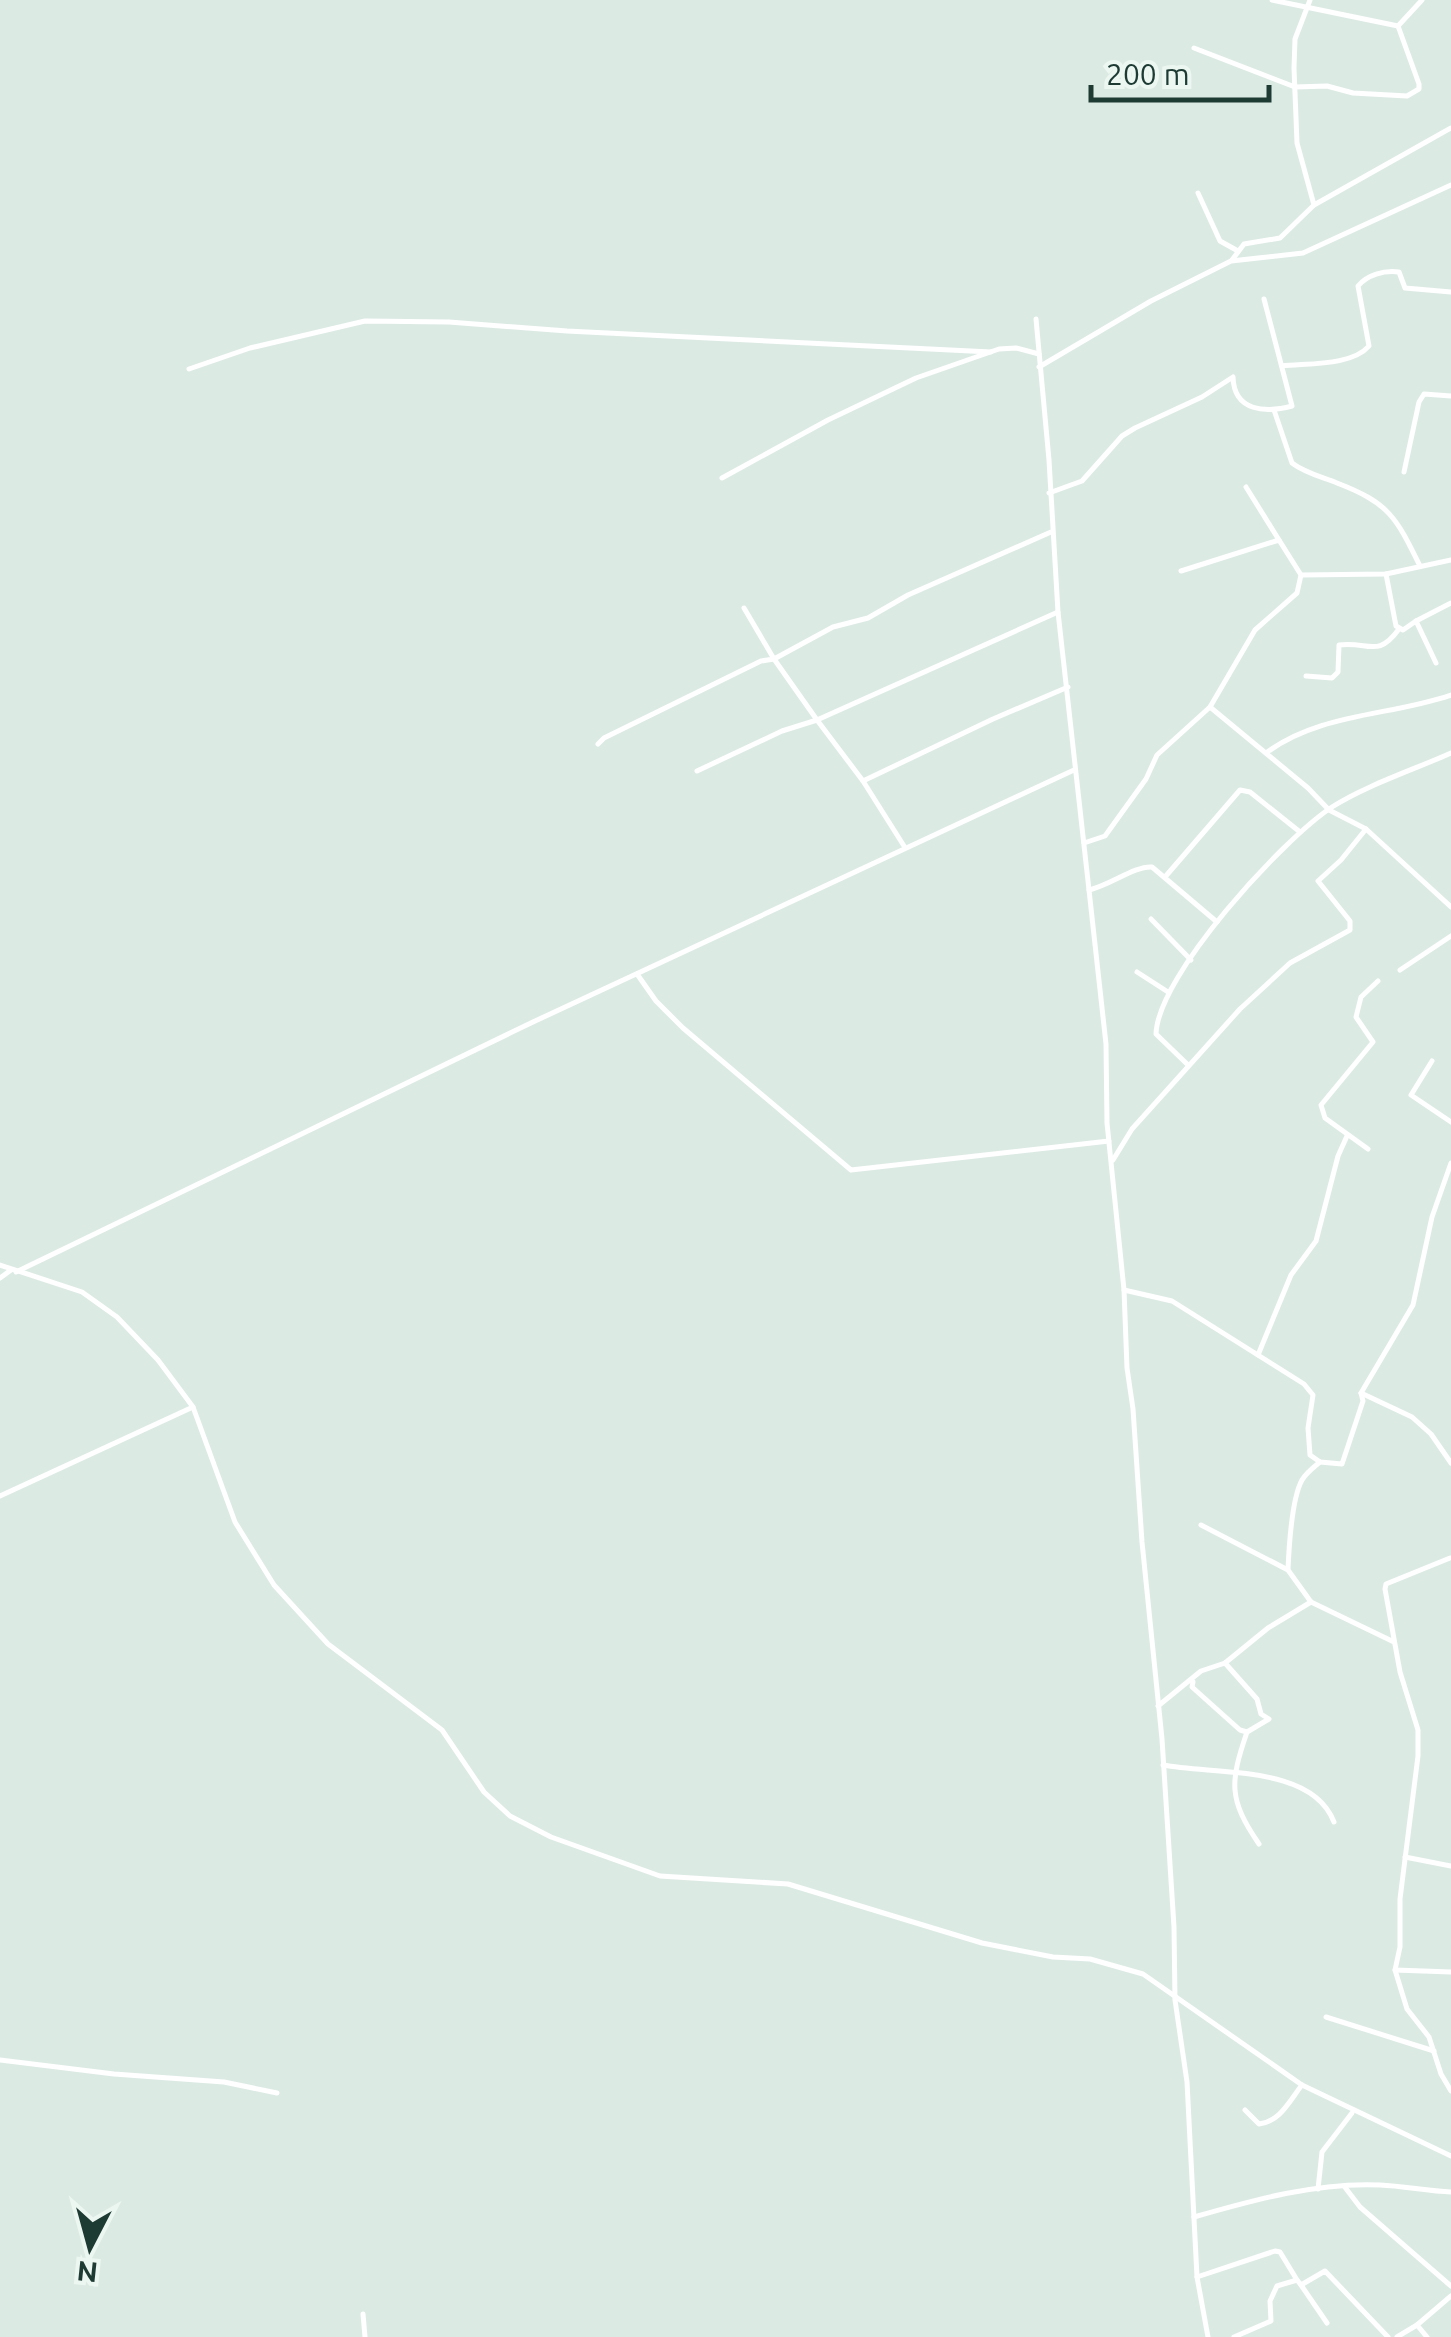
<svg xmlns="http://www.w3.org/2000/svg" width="1451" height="2337" viewBox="0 0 1451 2337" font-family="Ubuntu,sans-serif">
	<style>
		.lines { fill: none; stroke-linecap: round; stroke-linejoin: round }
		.minor { stroke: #fff; stroke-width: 5 }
	</style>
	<rect width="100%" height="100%" fill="#dceae4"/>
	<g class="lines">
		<g class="minor">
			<path d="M 1272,0 L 1398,26"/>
			<path d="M 1310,0 L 1295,39 L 1294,68 L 1297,143 L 1314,205"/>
			<path d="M 1194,48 L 1295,87 L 1327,86 L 1353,93 L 1407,96 L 1419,89 L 1419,84 L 1398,26 L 1422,0"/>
			<path d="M 1198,193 L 1220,241 L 1238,251"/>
			<path d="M 1232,260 L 1244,244 L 1280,238 L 1314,205 L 1451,128"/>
			<path d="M 1036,319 L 1049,460 L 1058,612 L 1089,890"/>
			<path d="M 1282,366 C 1307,363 1352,366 1369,346 L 1358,286 C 1367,275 1384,270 1399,272 L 1405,288 L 1451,292"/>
			<path d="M 1039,367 L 1151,301 L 1231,261 L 1303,253 L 1451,185"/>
			<path d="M 189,369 L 250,348 L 365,321 L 449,322 L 567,331 L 991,352"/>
			<path d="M 1274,410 L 1292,463 C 1305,473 1322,477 1337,483 C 1389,503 1396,517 1420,566"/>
			<path d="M 1404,472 L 1419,402 L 1424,394 L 1451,396"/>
			<path d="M 722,478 L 828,420 L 916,378 L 999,349 L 1016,348 L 1039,354"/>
			<path d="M 1246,487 L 1279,540"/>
			<path d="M 1049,493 L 1082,481 L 1122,436 L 1135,428 L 1202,397 L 1233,377 C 1234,412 1266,413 1292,406 L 1264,299"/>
			<path d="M 1386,574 L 1396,626 L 1403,630 L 1416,621"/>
			<path d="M 1301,575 L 1386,574 L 1451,560"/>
			<path d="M 1058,612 L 817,720 L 863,781 L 993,719 L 1068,687"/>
			<path d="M 1436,663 L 1416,621 L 1451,603"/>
			<path d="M 1306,676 L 1332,678 L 1338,672 L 1339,645 C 1369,641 1377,659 1399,629"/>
			<path d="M 1210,707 L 1308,788 L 1329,810 L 1366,829 L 1451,907"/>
			<path d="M 598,744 L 604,738 L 761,661 L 774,659 L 744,608"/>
			<path d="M 1266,753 C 1319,713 1390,716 1451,695"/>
			<path d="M 697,771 L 782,731 L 817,720 L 774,659 L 833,627 L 868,618 L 908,595 L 1051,532"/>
			<path d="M 863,781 L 904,846"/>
			<path d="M 1084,843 L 1105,836 L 1146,779 L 1157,755 L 1210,707 L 1255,630 L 1297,593 L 1301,575 L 1279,540 L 1181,571"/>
			<path d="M 1165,877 L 1240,790 L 1250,792 L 1300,832"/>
			<path d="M 1151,919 L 1191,960"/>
			<path d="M 1400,970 L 1451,936"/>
			<path d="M 1137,972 L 1168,992"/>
			<path d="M 637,974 L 656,1001 L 683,1028 L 851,1170 L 1109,1141"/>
			<path d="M 1432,1061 L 1411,1095 L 1451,1122"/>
			<path d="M 1187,1064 L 1156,1034 C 1158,975 1282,840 1332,807 C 1367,785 1413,770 1451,753"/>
			<path d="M 1368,1149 L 1325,1118 L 1321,1105 L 1373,1042 L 1356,1017 L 1361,997 L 1378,981"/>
			<path d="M 1113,1160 L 1132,1129 L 1240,1009 L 1290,963 L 1350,930 L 1350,921 L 1318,881 L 1341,860 L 1366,829"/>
			<path d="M 0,1265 L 82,1292 L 117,1317 L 158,1360 L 193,1407 L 235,1522 L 274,1585 L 328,1644 L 442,1730 L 484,1792 L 510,1816 L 551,1837 L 660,1876 L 788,1884 L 982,1943 L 1053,1957 L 1090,1959 L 1143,1974 L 1302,2085 L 1451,2156"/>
			<path d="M 16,1272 L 533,1022 L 1074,770"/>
			<path d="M 0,1278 L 11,1270"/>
			<path d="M 1124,1290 L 1172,1301 L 1304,1384 L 1313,1395 L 1308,1428 L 1310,1455 L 1320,1462 L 1342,1464 L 1363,1401 L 1361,1393 L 1413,1305 L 1432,1217 L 1451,1163"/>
			<path d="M 1258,1355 L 1291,1275 L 1316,1241 L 1338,1156 L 1347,1136"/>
			<path d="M 1361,1393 L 1412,1417 L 1431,1434 L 1451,1463"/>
			<path d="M 0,1496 L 193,1407"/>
			<path d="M 1201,1525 L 1288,1570 L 1311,1602 L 1394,1642"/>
			<path d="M 1450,1558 L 1386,1584 L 1385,1589 L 1400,1672 L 1418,1730 L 1418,1756 L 1400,1899 L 1400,1947 L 1395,1970 L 1407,2009 L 1429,2037 L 1441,2074 L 1451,2091"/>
			<path d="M 1288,1569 C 1289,1547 1292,1498 1302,1480 C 1306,1473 1314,1467 1320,1462"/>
			<path d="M 1225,1663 L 1257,1699 L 1261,1714 L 1269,1719 L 1247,1732 C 1230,1782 1228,1799 1259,1844"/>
			<path d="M 1193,1682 L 1192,1687 L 1240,1730 L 1247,1732"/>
			<path d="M 1158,1706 L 1201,1671 L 1225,1663 L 1268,1628 L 1311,1602"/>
			<path d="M 1163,1765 C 1214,1775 1312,1764 1334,1822"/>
			<path d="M 1405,1857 L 1451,1866"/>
			<path d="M 1395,1970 L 1451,1972"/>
			<path d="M 1326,2017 L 1434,2051"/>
			<path d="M 0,2060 L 114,2074 L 224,2082 L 277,2093"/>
			<path d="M 1245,2110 L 1259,2124 C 1280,2122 1290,2100 1302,2085"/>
			<path d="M 1344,2186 L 1360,2207 L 1451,2286"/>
			<path d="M 1318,2189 L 1322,2152 L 1352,2113"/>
			<path d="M 1194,2217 C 1253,2200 1318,2182 1380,2185 C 1404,2186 1427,2191 1451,2192"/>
			<path d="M 1197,2277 L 1275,2251 L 1280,2252 L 1297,2280"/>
			<path d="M 1301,2285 L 1327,2323"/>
			<path d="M 363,2314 L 365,2337"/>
			<path d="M 1417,2325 L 1427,2337"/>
			<path d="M 1208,2337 L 1197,2277 L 1187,2082 L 1175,2000 L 1174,1927 L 1162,1739 L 1142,1542 L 1133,1409 L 1127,1368 L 1124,1290 L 1107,1123 L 1106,1044 L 1089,890 C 1111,885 1134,866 1152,867 L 1217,922"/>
			<path d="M 1234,2337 L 1271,2321 L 1270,2301 L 1277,2286 L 1297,2280 L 1301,2285 L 1325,2271 L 1388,2337"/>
			<path d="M 1397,2337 L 1417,2325 L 1451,2296"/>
		</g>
	</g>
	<g transform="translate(90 2247) rotate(186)" stroke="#edf7f2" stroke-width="8" paint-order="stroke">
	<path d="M0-8L18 38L0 25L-18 38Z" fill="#1d3b33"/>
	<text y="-15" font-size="28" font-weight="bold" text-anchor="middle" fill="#1d3b33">N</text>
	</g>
	<path d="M1091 85v15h178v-15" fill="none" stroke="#1d3b33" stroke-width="5"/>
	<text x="1106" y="85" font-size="30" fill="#1d3b33" stroke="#edf7f2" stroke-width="8" paint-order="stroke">200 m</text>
</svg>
